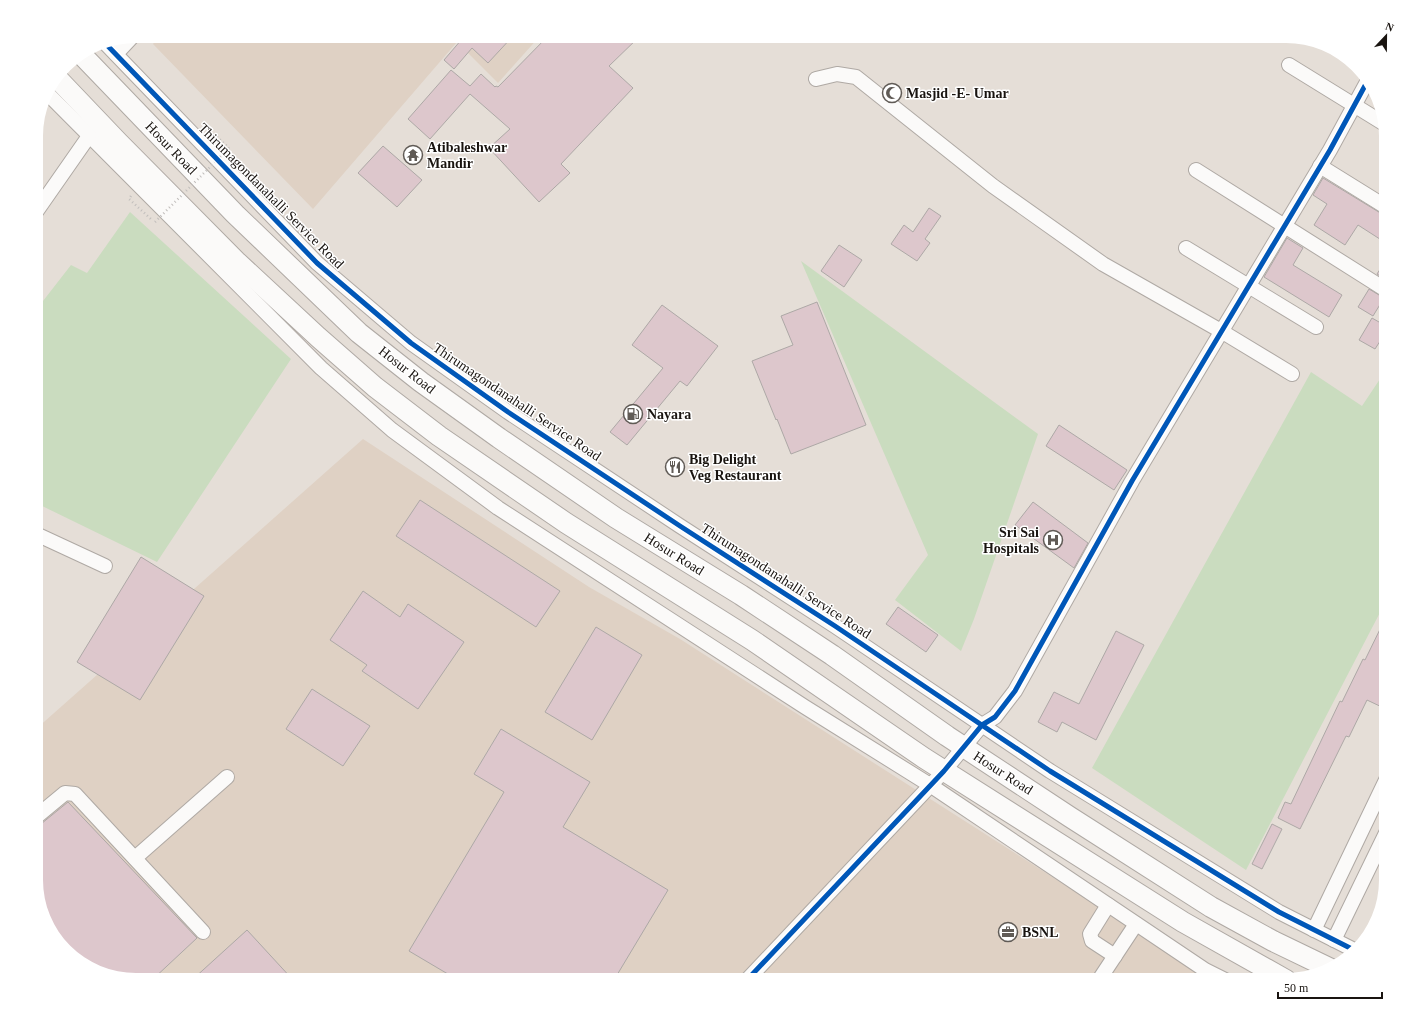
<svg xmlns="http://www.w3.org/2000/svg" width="1422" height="1016" viewBox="0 0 1422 1016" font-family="'Times New Roman',serif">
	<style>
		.built { fill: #dfd1c4 }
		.green { fill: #cadcbf }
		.building { fill: #ddc7cc; stroke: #ada8a6 }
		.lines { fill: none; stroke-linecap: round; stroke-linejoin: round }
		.minor-casing { stroke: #afa9a4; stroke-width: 16 }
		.highway-casing { stroke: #afa9a4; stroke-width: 22 }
		.path { stroke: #c1bebc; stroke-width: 2.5; stroke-dasharray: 1 3; stroke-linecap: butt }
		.minor { stroke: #fbfaf9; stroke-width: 14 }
		.highway { stroke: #fbfaf9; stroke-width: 20 }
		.path-bridge { stroke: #c1bebc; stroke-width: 2.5; stroke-dasharray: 1 3; stroke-linecap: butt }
		.cycleway-casing { stroke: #fff; stroke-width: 8 }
		.cycleway { stroke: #0057b8; stroke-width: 5 }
		.labels { text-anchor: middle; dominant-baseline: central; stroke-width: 3; stroke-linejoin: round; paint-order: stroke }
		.poi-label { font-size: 14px; font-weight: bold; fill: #191410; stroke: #fff; text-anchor: start }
		.street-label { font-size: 14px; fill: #191410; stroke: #fff }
	</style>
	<rect width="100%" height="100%" fill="#e5ded7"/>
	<g class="built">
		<path d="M 159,36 L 540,36 L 498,83 L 457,42 L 313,209 L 153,44 Z"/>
		<path d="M 363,439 L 589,587 L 680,639 L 1204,974 L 1216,980 L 136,980 L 104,975 L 75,959 L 49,930 L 36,886 L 36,729 Z"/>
	</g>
	<g class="green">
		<path d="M 130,212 L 291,359 L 157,562 L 36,503 L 36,310 L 71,265 L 87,273 Z"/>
		<path d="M 801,261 L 1038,434 L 974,619 L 961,651 L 895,600 L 928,555 Z"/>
		<path d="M 1386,370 L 1386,601 L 1246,870 L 1092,768 L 1311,372 L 1362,406 Z"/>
	</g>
	<g class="building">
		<path d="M 459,36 L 513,36 L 488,63 L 472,48 L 454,69 L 444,60 L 462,39 Z"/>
		<path d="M 548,36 L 640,36 L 609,66 L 633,88 L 561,164 L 570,173 L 539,202 L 489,148 L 510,129 L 470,94 L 430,139 L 408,119 L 451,70 L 470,86 L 481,74 L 495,87 L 496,86 L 498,87 Z"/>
		<path d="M 383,146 L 422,180 L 397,207 L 358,173 Z"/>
		<path d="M 1323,178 L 1382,214 L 1386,215 L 1386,243 L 1358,225 L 1345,245 L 1314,225 L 1327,204 L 1313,195 Z"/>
		<path d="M 929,208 L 941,216 L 925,239 L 930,243 L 917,261 L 891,244 L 904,225 L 913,232 Z"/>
		<path d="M 1287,238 L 1303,248 L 1293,265 L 1342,295 L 1329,317 L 1264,277 Z"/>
		<path d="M 839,245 L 862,260 L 844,287 L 821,271 Z"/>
		<path d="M 1386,260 L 1386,280 L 1377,274 Z"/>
		<path d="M 1369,289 L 1384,298 L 1373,316 L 1358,307 Z"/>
		<path d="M 817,302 L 866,425 L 791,454 L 777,419 L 776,420 L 752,361 L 793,345 L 781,316 Z"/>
		<path d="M 662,305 L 718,346 L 687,386 L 680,381 L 627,445 L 610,432 L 663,368 L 632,345 Z"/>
		<path d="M 1372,318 L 1386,326 L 1386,332 L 1375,349 L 1359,340 Z"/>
		<path d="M 1059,425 L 1127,470 L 1114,490 L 1046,446 Z"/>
		<path d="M 420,500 L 560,591 L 536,627 L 396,536 Z"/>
		<path d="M 1033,502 L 1088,543 L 1074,568 L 1015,525 Z"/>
		<path d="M 141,557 L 204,596 L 140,700 L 77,662 Z"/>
		<path d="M 363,591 L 400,617 L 408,604 L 464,642 L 418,709 L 362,671 L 367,665 L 330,640 Z"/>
		<path d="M 898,607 L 938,635 L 926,652 L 886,624 Z"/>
		<path d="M 1386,617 L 1386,709 L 1367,700 L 1349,737 L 1346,736 L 1300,829 L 1278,818 L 1285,802 L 1291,804 L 1340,701 L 1342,702 L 1363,659 L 1365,660 Z"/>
		<path d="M 596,627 L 642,655 L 592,740 L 545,712 Z"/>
		<path d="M 1116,631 L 1144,645 L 1096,740 L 1062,722 L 1057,732 L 1038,722 L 1054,692 L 1079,704 Z"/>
		<path d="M 312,689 L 370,726 L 343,766 L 286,729 Z"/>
		<path d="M 501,729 L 590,782 L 563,827 L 668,890 L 614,980 L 458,980 L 409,951 L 504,792 L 474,774 Z"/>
		<path d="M 68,802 L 197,938 L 152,980 L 136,980 L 104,975 L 75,959 L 49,930 L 36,886 L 36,826 L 41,824 Z"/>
		<path d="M 1272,824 L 1282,829 L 1262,869 L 1252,864 Z"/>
		<path d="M 247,930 L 293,980 L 192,980 Z"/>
	</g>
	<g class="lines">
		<g class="minor-casing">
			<g id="minor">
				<path d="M 104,42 L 317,263 L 411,343 L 508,412 L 680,526 L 835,626 L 1050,771 L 1279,912 L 1354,950"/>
				<path d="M 116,54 L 132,37"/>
				<path d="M 1289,65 L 1383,123"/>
				<path d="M 816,79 L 837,74 L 856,77 L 993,186 L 1103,264 L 1221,331 L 1292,374"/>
				<path d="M 46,92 L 321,368 L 392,430 L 498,508 L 805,707 L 930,785 L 1205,970 L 1225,980"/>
				<path d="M 1320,166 L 1386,207"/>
				<path d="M 1196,170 L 1386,290"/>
				<path d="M 36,212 L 89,136"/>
				<path d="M 1186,248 L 1316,327"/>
				<path d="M 36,534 L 105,566"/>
				<path d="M 36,817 L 65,793 L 75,794 L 203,932"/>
				<path d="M 135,858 L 227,777"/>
				<path d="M 1108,905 L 1090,934 L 1092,941 L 1115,956"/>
				<path d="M 1314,930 L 1386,780"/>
				<path d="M 1334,940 L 1386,833"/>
				<path d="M 747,980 L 944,771 L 982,725 L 995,717 L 1015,691 L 1132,481 L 1330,150 L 1367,82"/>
				<path d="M 1099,980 L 1136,924"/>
			</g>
		</g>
		<g class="highway-casing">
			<g id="highway">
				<path d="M 81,54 L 235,214 L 359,333 L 421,382 L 499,438 L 616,518 L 741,595 L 832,655 L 947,736 L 1070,817 L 1211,907 L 1273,941 L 1331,969"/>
				<path d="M 57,78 L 118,142 L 236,261 L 318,337 L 375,387 L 439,436 L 566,523 L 752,640 L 924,758 L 1183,922 L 1286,980"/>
			</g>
		</g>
		<g class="path">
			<path d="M 214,134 L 229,148"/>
			<path d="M 131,196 L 129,199 L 152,220"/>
		</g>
		<use href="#minor" class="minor"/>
		<use href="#highway" class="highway"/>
		<path class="path-bridge" d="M 155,222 L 229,148"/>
		<g class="cycleway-casing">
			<g id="cycleway">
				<path d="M 104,42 L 317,263 L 411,343 L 508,412 L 680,526 L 835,626 L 1050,771 L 1279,912 L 1354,950"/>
				<path d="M 747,980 L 944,771 L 982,725 L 995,717 L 1015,691 L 1132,481 L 1330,150 L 1367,82"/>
			</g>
		</g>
		<use href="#cycleway" class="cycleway"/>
	</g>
	<defs>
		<g id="mosque-ring" transform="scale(1)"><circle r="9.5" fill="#fff" stroke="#605b56" stroke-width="1.5"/><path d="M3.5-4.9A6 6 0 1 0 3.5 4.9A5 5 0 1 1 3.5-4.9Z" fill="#605b56"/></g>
		<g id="temple-ring" transform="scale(1)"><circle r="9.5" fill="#fff" stroke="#605b56" stroke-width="1.5"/><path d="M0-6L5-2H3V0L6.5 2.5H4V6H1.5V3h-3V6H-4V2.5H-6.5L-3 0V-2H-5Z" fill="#605b56"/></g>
		<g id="fuel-ring" transform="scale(1)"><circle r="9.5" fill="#fff" stroke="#605b56" stroke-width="1.5"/><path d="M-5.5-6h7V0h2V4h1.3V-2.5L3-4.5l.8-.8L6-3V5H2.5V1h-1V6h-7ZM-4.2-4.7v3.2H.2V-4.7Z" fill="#605b56"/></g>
		<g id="restaurant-ring" transform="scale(1)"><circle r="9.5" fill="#fff" stroke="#605b56" stroke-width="1.5"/><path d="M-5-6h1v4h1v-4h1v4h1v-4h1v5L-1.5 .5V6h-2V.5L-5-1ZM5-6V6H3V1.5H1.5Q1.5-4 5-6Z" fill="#605b56"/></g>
		<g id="hospital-ring" transform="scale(1)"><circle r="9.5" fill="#fff" stroke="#605b56" stroke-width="1.5"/><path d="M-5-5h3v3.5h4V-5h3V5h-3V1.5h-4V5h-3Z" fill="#605b56"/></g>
		<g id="office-ring" transform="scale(1)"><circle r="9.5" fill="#fff" stroke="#605b56" stroke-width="1.5"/><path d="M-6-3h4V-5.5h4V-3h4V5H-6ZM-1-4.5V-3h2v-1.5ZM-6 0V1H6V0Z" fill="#605b56"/></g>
	</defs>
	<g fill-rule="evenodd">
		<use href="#mosque-ring" x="892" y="93"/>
		<use href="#temple-ring" x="413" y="155"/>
		<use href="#fuel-ring" x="633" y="414"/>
		<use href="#restaurant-ring" x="675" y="467"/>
		<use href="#hospital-ring" x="1053" y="540"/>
		<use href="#office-ring" x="1008" y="932"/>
	</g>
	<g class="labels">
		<g class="poi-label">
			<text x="906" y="93">Masjid -E- Umar</text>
			<text x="427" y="147">Atibaleshwar<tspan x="427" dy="16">Mandir</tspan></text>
			<text x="647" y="414">Nayara</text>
			<text x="689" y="459">Big Delight<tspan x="689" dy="16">Veg Restaurant</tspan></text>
			<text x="1039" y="532" text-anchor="end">Sri Sai<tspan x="1039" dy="16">Hospitals</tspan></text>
			<text x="1022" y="932">BSNL</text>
		</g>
		<g class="street-label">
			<text transform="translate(171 148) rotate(46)">Hosur Road</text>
			<text transform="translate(271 196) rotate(45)">Thirumagondanahalli Service Road</text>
			<text transform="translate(407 370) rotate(38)">Hosur Road</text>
			<text transform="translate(517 402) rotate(34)">Thirumagondanahalli Service Road</text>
			<text transform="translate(674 554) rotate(32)">Hosur Road</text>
			<text transform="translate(786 581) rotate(33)">Thirumagondanahalli Service Road</text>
			<text transform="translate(1003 773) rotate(33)">Hosur Road</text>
		</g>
	</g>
	<path d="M0 0H1422V1016H0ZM136 43H1286A93 93 0 0 1 1379 136V880A93 93 0 0 1 1286 973H136A93 93 0 0 1 43 880V136A93 93 0 0 1 136 43Z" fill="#fff" fill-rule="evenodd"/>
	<g transform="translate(1386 36) rotate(22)" stroke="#ffffff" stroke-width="3" paint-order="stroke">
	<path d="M0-3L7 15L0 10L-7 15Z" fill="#191410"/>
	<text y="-6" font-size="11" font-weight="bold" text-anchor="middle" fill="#191410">N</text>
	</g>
	<path d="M1278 992v6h104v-6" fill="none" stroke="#191410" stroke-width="2"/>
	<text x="1284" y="992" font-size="12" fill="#191410" stroke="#ffffff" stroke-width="3" paint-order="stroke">50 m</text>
</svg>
